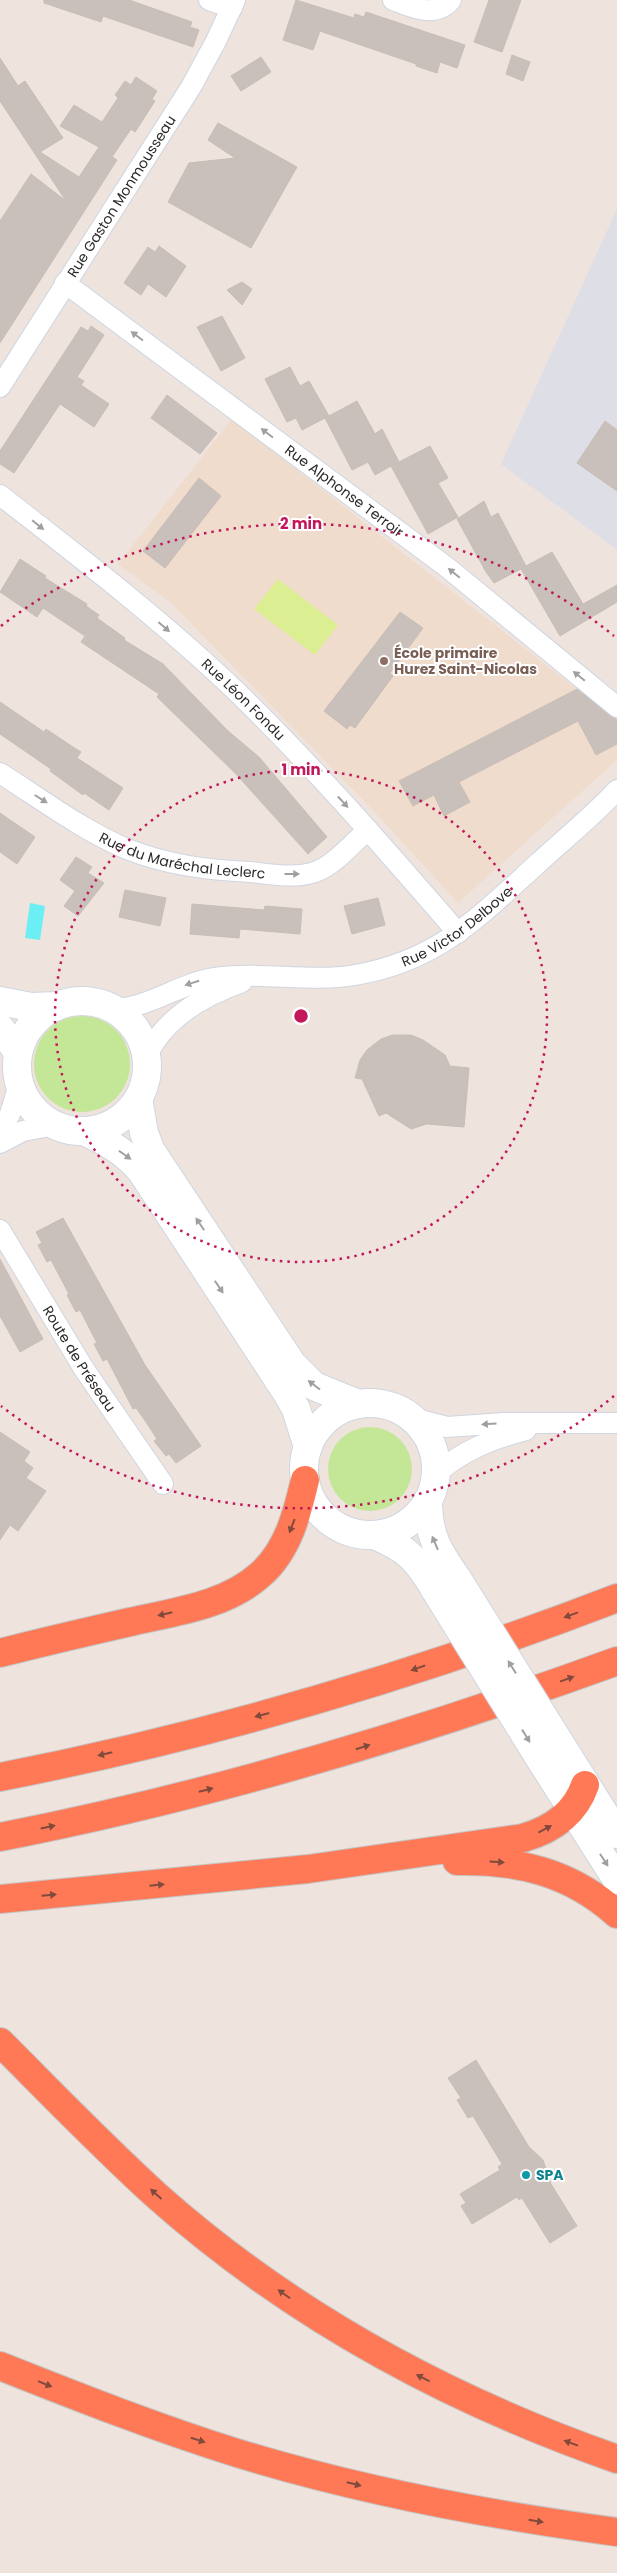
<svg xmlns="http://www.w3.org/2000/svg" width="617" height="2573" viewBox="0 0 617 2573" font-family="Poppins,sans-serif">
	<style>
		.industrial { fill: #dedee6 }
		.education { fill: #f0dccc }
		.green { fill: #c4e797 }
		.pitch { fill: #dcee92 }
		.water { fill: #6beff4 }
		.building { fill: #c9c0bc; stroke: #c9beb6 }
		.lines { fill: none; stroke-linecap: round; stroke-linejoin: round }
		.street-casing { stroke: #cfd6e1; stroke-width: 22 }
		.secondary-casing { stroke: #cfd6e1; stroke-width: 30 }
		.highway-casing { stroke: #c4c4c4; stroke-width: 30 }
		.street { stroke: #fff; stroke-width: 20 }
		.secondary { stroke: #fff; stroke-width: 28 }
		.highway { stroke: #ff7956; stroke-width: 28 }
		.secondary-bridge-casing { stroke: #cfd6e1; stroke-width: 30; stroke-linecap: butt }
		.secondary-bridge { stroke: #fff; stroke-width: 28 }
		.oneway { fill: #a0a0a0 }
		.oneway2 { fill: #804a3c }
		.ring { fill: none; stroke: #c2185b; stroke-width: 2.5; stroke-dasharray: 2.5 5 }
		.education-dot { fill: #8d6e63; stroke: #fff; stroke-width: 2 }
		.culture-dot { fill: #0f9aa8; stroke: #fff; stroke-width: 2 }
		.labels { text-anchor: middle; dominant-baseline: central; stroke-width: 4; stroke-linejoin: round; paint-order: stroke }
		.street-label { font-size: 14px; fill: #2b2b2b; stroke: #fff }
		.education-label { font-size: 14px; font-weight: bold; fill: #785e54; stroke: #fff; text-anchor: start }
		.culture-label { font-size: 14px; font-weight: bold; fill: #0d838f; stroke: #fff; text-anchor: start }
		.centre { fill: #c2185b; stroke: #fff; stroke-width: 2.5 }
		.ring-label { font-size: 15px; text-anchor: middle; font-weight: bold; fill: #c2185b; stroke: #fff; stroke-width: 4; stroke-linejoin: round; paint-order: stroke }
	</style>
	<rect width="100%" height="100%" fill="#eee3dd"/>
	<path class="industrial" d="M 617,209 L 617,550 L 501,464 Z"/>
	<path class="education" d="M 232,419 L 617,721 L 617,760 L 458,903 L 373,810 L 170,602 L 118,564 Z"/>
	<g class="green">
		<circle cx="82" cy="1064" r="48"/>
		<circle cx="370" cy="1469" r="42"/>
	</g>
	<path class="pitch" d="M 278,579 L 338,625 L 315,655 L 254,609 Z"/>
	<path class="water" d="M 30,903 L 45,906 L 40,940 L 25,938 Z"/>
	<g class="building">
		<path d="M 44,0 L 129,0 L 192,22 L 190,27 L 199,30 L 193,47 L 103,16 L 101,22 L 44,3 Z"/>
		<path d="M 296,0 L 354,18 L 355,14 L 364,17 L 366,12 L 465,45 L 457,68 L 440,62 L 437,73 L 416,66 L 416,64 L 320,31 L 313,50 L 283,40 Z"/>
		<path d="M 489,0 L 521,0 L 502,52 L 474,42 Z"/>
		<path d="M 512,55 L 530,62 L 523,81 L 506,74 Z"/>
		<path d="M 261,57 L 271,72 L 241,91 L 231,76 Z"/>
		<path d="M 0,58 L 18,86 L 25,81 L 63,138 L 40,152 L 79,177 L 99,147 L 60,126 L 74,105 L 102,122 L 118,98 L 115,95 L 125,81 L 131,85 L 136,77 L 157,91 L 152,99 L 155,101 L 135,132 L 131,129 L 112,157 L 117,160 L 0,343 L 0,221 L 31,174 L 66,201 L 0,101 Z"/>
		<path d="M 218,123 L 297,167 L 251,248 L 168,202 L 189,163 L 235,158 L 208,140 Z"/>
		<path d="M 159,246 L 186,266 L 166,297 L 148,284 L 141,295 L 124,283 L 148,247 L 155,252 Z"/>
		<path d="M 242,282 L 252,289 L 242,305 L 227,290 Z"/>
		<path d="M 222,316 L 245,358 L 221,371 L 197,327 Z"/>
		<path d="M 91,326 L 104,335 L 77,377 L 84,381 L 81,385 L 109,404 L 94,427 L 60,404 L 14,473 L 0,464 L 0,451 L 81,327 L 88,331 Z"/>
		<path d="M 290,367 L 300,386 L 309,381 L 329,416 L 325,418 L 357,401 L 375,434 L 382,429 L 399,462 L 430,446 L 448,478 L 438,483 L 458,517 L 428,534 L 391,466 L 375,475 L 368,462 L 352,470 L 325,418 L 302,430 L 296,418 L 287,422 L 265,379 Z"/>
		<path d="M 167,395 L 217,433 L 200,454 L 151,418 Z"/>
		<path d="M 605,421 L 617,430 L 617,491 L 577,463 Z"/>
		<path d="M 199,478 L 221,496 L 165,568 L 143,551 Z"/>
		<path d="M 484,501 L 491,517 L 498,513 L 526,566 L 552,552 L 583,604 L 617,585 L 617,602 L 560,636 L 521,569 L 494,583 L 486,572 L 457,519 Z"/>
		<path d="M 20,559 L 46,576 L 45,578 L 87,604 L 86,606 L 99,615 L 97,618 L 125,638 L 124,640 L 163,664 L 228,731 L 259,757 L 327,837 L 308,854 L 236,774 L 157,697 L 159,694 L 81,642 L 85,636 L 43,608 L 37,617 L 0,592 Z"/>
		<path d="M 400,612 L 423,628 L 390,673 L 393,676 L 355,728 L 350,725 L 347,729 L 324,711 Z"/>
		<path d="M 577,689 L 617,720 L 617,744 L 596,755 L 578,721 L 459,782 L 470,802 L 444,816 L 434,795 L 413,806 L 399,781 Z"/>
		<path d="M 0,702 L 44,732 L 46,729 L 73,747 L 81,752 L 77,758 L 123,788 L 109,810 L 84,793 L 83,795 L 50,771 L 51,769 L 0,734 Z"/>
		<path d="M 0,813 L 35,837 L 17,864 L 0,852 Z"/>
		<path d="M 76,857 L 92,867 L 88,873 L 104,883 L 78,916 L 64,906 L 75,891 L 60,880 Z"/>
		<path d="M 125,890 L 166,898 L 160,926 L 119,917 Z"/>
		<path d="M 378,898 L 385,925 L 352,934 L 344,906 Z"/>
		<path d="M 192,904 L 264,910 L 265,906 L 302,909 L 300,934 L 240,929 L 239,938 L 190,934 Z"/>
		<path d="M 393,1035 L 411,1035 L 423,1040 L 445,1055 L 450,1066 L 469,1068 L 464,1127 L 427,1124 L 411,1129 L 386,1113 L 379,1116 L 362,1079 L 355,1078 L 360,1060 L 367,1050 L 381,1039 Z"/>
		<path d="M 63,1218 L 145,1365 L 201,1446 L 176,1463 L 169,1454 L 166,1456 L 154,1441 L 157,1439 L 146,1422 L 136,1408 L 133,1409 L 107,1359 L 103,1361 L 94,1344 L 97,1343 L 80,1310 L 76,1312 L 67,1295 L 69,1294 L 51,1260 L 47,1262 L 38,1245 L 42,1243 L 36,1232 Z"/>
		<path d="M 0,1259 L 43,1339 L 20,1352 L 0,1316 Z"/>
		<path d="M 0,1432 L 30,1452 L 24,1461 L 33,1468 L 26,1478 L 46,1491 L 18,1531 L 10,1525 L 0,1540 Z"/>
		<path d="M 476,2060 L 529,2147 L 543,2160 L 551,2184 L 577,2226 L 550,2243 L 522,2198 L 519,2200 L 517,2197 L 472,2224 L 461,2206 L 466,2203 L 460,2194 L 500,2170 L 498,2167 L 502,2164 L 473,2116 L 468,2118 L 457,2100 L 461,2098 L 448,2078 Z"/>
	</g>
	<g class="lines">
		<g class="street-casing">
			<g id="street">
				<path d="M 209,0 L 232,8"/>
				<path d="M 393,0 C 412,7 435,19 451,0"/>
				<path id="s1" d="M 65,283 L 448,568 L 617,707"/>
				<path id="s2" d="M 0,387 L 191,87 L 216,41 L 235,0"/>
				<path id="s3" d="M 0,495 C 81,558 164,622 238,693 C 316,769 387,851 458,933"/>
				<path id="s4" d="M 0,773 C 41,799 82,830 127,849 C 167,865 208,870 250,872 C 271,874 295,879 315,872 C 335,865 352,843 368,830"/>
				<path id="s5" d="M 115,1009 C 151,1007 180,983 215,978 C 262,971 309,983 355,975 C 437,961 478,918 536,865 C 563,840 592,817 617,790"/>
				<path d="M 147,1055 C 166,1017 203,996 242,982"/>
				<path d="M 0,1133 L 10,1114 L 19,1084"/>
				<path d="M 0,1143 L 23,1131 L 55,1125"/>
				<path id="s6" d="M 0,1230 L 84,1369 L 163,1484"/>
				<path d="M 412,1418 L 447,1427 L 504,1423 L 617,1423"/>
				<path d="M 435,1475 C 461,1451 492,1439 526,1430"/>
			</g>
		</g>
		<g class="secondary-casing">
			<g id="secondary">
				<circle cx="82" cy="1066" r="65"/>
				<path d="M 0,1001 L 31,1007 L 57,1006"/>
				<path d="M 0,1028 L 18,1052"/>
				<path d="M 138,1099 L 144,1133 L 151,1151 L 292,1364 L 314,1386 L 358,1404"/>
				<path d="M 83,1131 C 105,1140 127,1153 142,1172 L 287,1393 L 296,1409 L 308,1447"/>
				<circle cx="370" cy="1469" r="66"/>
				<path d="M 428,1500 C 428,1536 438,1551 458,1580"/>
				<path d="M 374,1535 C 407,1548 418,1560 436,1591"/>
				<path d="M 566,1753 L 617,1834"/>
				<path d="M 542,1762 L 617,1880"/>
			</g>
		</g>
		<g class="highway-casing">
			<g id="highway">
				<path d="M 0,1653 C 43,1642 86,1632 130,1622 C 173,1612 226,1606 261,1574 C 288,1550 297,1514 305,1480"/>
				<path d="M 0,1777 C 210,1736 417,1675 617,1598"/>
				<path d="M 0,1837 C 211,1796 416,1734 617,1661"/>
				<path d="M 457,1861 C 518,1860 570,1872 617,1914"/>
				<path d="M 0,1899 L 308,1869 L 523,1838 C 551,1830 575,1814 585,1785"/>
				<path d="M 0,2042 C 52,2094 103,2147 157,2196 C 291,2315 448,2400 617,2459"/>
				<path d="M 0,2366 C 78,2397 157,2428 237,2453 C 361,2491 489,2515 617,2532"/>
			</g>
		</g>
		<use href="#street" class="street"/>
		<use href="#secondary" class="secondary"/>
		<use href="#highway" class="highway"/>
		<g class="secondary-bridge-casing">
			<g id="secondary-bridge">
				<path d="M 458,1580 L 566,1753"/>
				<path d="M 436,1591 L 542,1762"/>
			</g>
		</g>
		<use href="#secondary-bridge" class="secondary-bridge"/>
	</g>
	<defs><path id="oneway-solid" d="M-6-.8H1V-3.2L6.5 0L1 3.2V.8H-6Z" transform="scale(1.25)"/></defs>
	<g class="oneway">
		<use href="#oneway-solid" transform="translate(137 336) rotate(-143)"/>
		<use href="#oneway-solid" transform="translate(267 433) rotate(-143)"/>
		<use href="#oneway-solid" transform="translate(38 525) rotate(39)"/>
		<use href="#oneway-solid" transform="translate(454 573) rotate(-141)"/>
		<use href="#oneway-solid" transform="translate(164 627) rotate(41)"/>
		<use href="#oneway-solid" transform="translate(579 676) rotate(-141)"/>
		<use href="#oneway-solid" transform="translate(41 799) rotate(32)"/>
		<use href="#oneway-solid" transform="translate(343 802) rotate(47)"/>
		<use href="#oneway-solid" transform="translate(292 874)"/>
		<use href="#oneway-solid" transform="translate(192 983) rotate(163)"/>
		<use href="#oneway-solid" transform="translate(125 1155) rotate(35)"/>
		<use href="#oneway-solid" transform="translate(200 1224) rotate(-124)"/>
		<use href="#oneway-solid" transform="translate(219 1287) rotate(56)"/>
		<use href="#oneway-solid" transform="translate(314 1385) rotate(-143)"/>
		<use href="#oneway-solid" transform="translate(489 1424) rotate(176)"/>
		<use href="#oneway-solid" transform="translate(435 1543) rotate(-113)"/>
		<use href="#oneway-solid" transform="translate(512 1667) rotate(-122)"/>
		<use href="#oneway-solid" transform="translate(526 1736) rotate(58)"/>
		<use href="#oneway-solid" transform="translate(604 1860) rotate(57)"/>
	</g>
	<g class="oneway2">
		<use href="#oneway-solid" transform="translate(292 1526) rotate(111)"/>
		<use href="#oneway-solid" transform="translate(165 1614) rotate(167)"/>
		<use href="#oneway-solid" transform="translate(571 1615) rotate(160)"/>
		<use href="#oneway-solid" transform="translate(418 1668) rotate(161)"/>
		<use href="#oneway-solid" transform="translate(567 1679) rotate(-20)"/>
		<use href="#oneway-solid" transform="translate(262 1715) rotate(165)"/>
		<use href="#oneway-solid" transform="translate(363 1747) rotate(-17)"/>
		<use href="#oneway-solid" transform="translate(105 1754) rotate(167)"/>
		<use href="#oneway-solid" transform="translate(206 1790) rotate(-14)"/>
		<use href="#oneway-solid" transform="translate(48 1827) rotate(-12)"/>
		<use href="#oneway-solid" transform="translate(545 1829) rotate(-28)"/>
		<use href="#oneway-solid" transform="translate(497 1862) rotate(3)"/>
		<use href="#oneway-solid" transform="translate(157 1885) rotate(-6)"/>
		<use href="#oneway-solid" transform="translate(49 1895) rotate(-5)"/>
		<use href="#oneway-solid" transform="translate(156 2194) rotate(-138)"/>
		<use href="#oneway-solid" transform="translate(284 2294) rotate(-145)"/>
		<use href="#oneway-solid" transform="translate(423 2378) rotate(-153)"/>
		<use href="#oneway-solid" transform="translate(45 2384) rotate(22)"/>
		<use href="#oneway-solid" transform="translate(198 2440) rotate(18)"/>
		<use href="#oneway-solid" transform="translate(571 2443) rotate(-160)"/>
		<use href="#oneway-solid" transform="translate(354 2484) rotate(14)"/>
		<use href="#oneway-solid" transform="translate(536 2521) rotate(9)"/>
	</g>
	<g class="ring">
		<circle cx="301" cy="1016" r="246"/>
		<path d="M614 1396A492 492 0 0 1 1 1406M1 626A492 492 0 0 1 614 636"/>
	</g>
	<circle class="education-dot" cx="384" cy="661" r="5"/>
	<circle class="culture-dot" cx="526" cy="2175" r="5"/>
	<g class="labels">
		<g class="street-label">
			<text stroke="none"><textPath href="#s2" startOffset="226">Rue Gaston Monmousseau</textPath></text>
			<text stroke="none"><textPath href="#s1" startOffset="348">Rue Alphonse Terroir</textPath></text>
			<text stroke="none"><textPath href="#s3" startOffset="318">Rue Léon Fondu</textPath></text>
			<text stroke="none"><textPath href="#s4" startOffset="204">Rue du Maréchal Leclerc</textPath></text>
			<text stroke="none"><textPath href="#s5" startOffset="360">Rue Victor Delbove</textPath></text>
			<text stroke="none"><textPath href="#s6" startOffset="151">Route de Préseau</textPath></text>
		</g>
		<g class="education-label">
			<text x="394" y="653">École primaire<tspan x="394" dy="16">Hurez Saint-Nicolas</tspan></text>
		</g>
		<g class="culture-label">
			<text x="536" y="2175">SPA</text>
		</g>
	</g>
	<circle cx="301" cy="1016" r="8" class="centre"/>
	<g class="ring-label">
		<text x="301" y="529">2 min</text>
		<text x="301" y="775">1 min</text>
	</g>
</svg>
